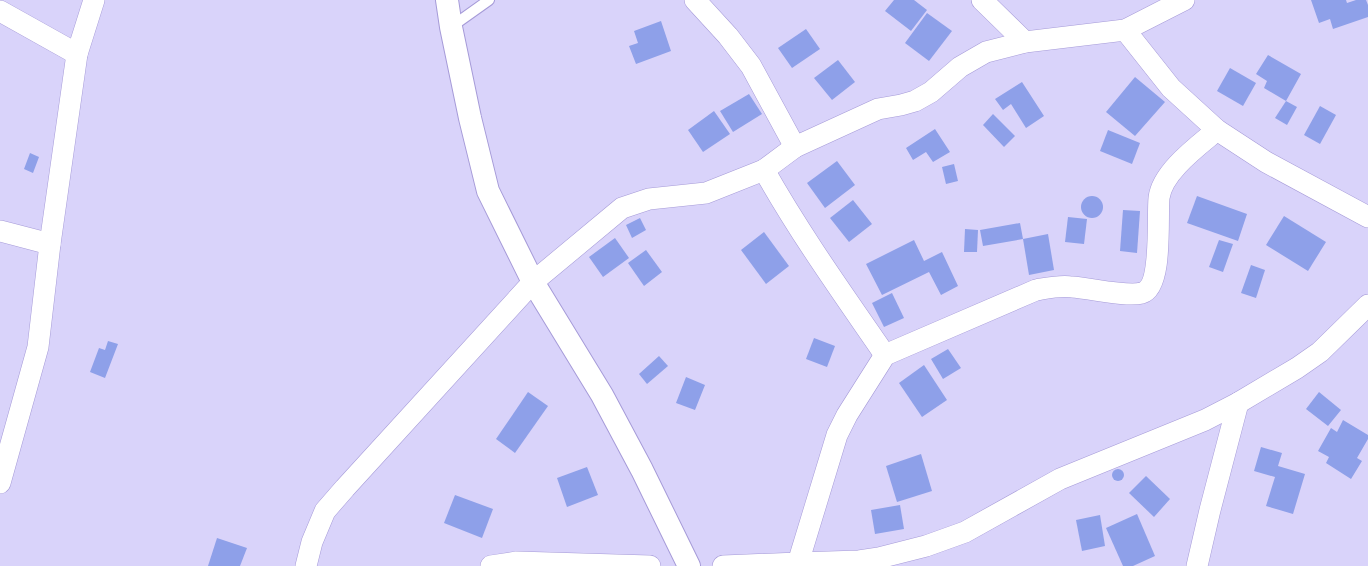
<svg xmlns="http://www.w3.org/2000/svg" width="1368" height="566" viewBox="0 0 1368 566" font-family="Ubuntu,sans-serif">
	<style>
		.building { fill: #8ea0e9 }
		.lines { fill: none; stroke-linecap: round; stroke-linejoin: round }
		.service-casing { stroke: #a69bd8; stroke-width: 12 }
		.minor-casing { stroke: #a69bd8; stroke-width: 22 }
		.tertiary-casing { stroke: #a69bd8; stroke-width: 24 }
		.service { stroke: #fff; stroke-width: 10 }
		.minor { stroke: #fff; stroke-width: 21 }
		.tertiary { stroke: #fff; stroke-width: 22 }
	</style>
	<rect width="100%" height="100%" fill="#d9d3fa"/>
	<g class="building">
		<path d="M 894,0 L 914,0 L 927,10 L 911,31 L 885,11 Z"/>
		<path d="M 1311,0 L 1346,0 L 1347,3 L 1356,0 L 1366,0 L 1368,5 L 1368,17 L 1333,29 L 1330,19 L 1319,23 Z"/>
		<path d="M 927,13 L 952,31 L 929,61 L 905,43 Z"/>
		<path d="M 661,21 L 671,51 L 636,64 L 629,46 L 638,43 L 634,31 Z"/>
		<path d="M 806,29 L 820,49 L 792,68 L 778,48 Z"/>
		<path d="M 1268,55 L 1301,74 L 1286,101 L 1264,88 L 1267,81 L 1256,74 Z"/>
		<path d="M 838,60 L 855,82 L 832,100 L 814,78 Z"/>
		<path d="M 1230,68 L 1256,83 L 1243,106 L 1217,91 Z"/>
		<path d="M 1135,77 L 1165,102 L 1135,136 L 1106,112 Z"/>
		<path d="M 1022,82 L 1044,116 L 1026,128 L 1011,104 L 1003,110 L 995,99 Z"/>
		<path d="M 749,94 L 762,114 L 733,132 L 720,111 Z"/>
		<path d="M 1286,101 L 1297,107 L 1287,125 L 1275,118 Z"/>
		<path d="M 1320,106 L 1336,115 L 1320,144 L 1304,135 Z"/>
		<path d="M 714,111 L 730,134 L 703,152 L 688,130 Z"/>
		<path d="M 993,114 L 1015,136 L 1004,147 L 983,125 Z"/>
		<path d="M 935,129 L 950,152 L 933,162 L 926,152 L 913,160 L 906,148 Z"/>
		<path d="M 1108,130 L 1140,143 L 1132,164 L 1100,151 Z"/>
		<path d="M 30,153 L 39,157 L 33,173 L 24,169 Z"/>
		<path d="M 837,161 L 855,185 L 825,208 L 807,183 Z"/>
		<path d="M 954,164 L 958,181 L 946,184 L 942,167 Z"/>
		<circle cx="1092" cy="207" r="11"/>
		<path d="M 1197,196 L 1247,214 L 1238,241 L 1187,223 Z"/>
		<path d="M 853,200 L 872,224 L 849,242 L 830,218 Z"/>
		<path d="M 1123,210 L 1140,211 L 1137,253 L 1120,251 Z"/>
		<path d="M 1284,216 L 1326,242 L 1308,271 L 1266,245 Z"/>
		<path d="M 1068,217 L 1087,219 L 1084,244 L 1065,242 Z"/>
		<path d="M 640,218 L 646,230 L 632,238 L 626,225 Z"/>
		<path d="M 1020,223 L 1023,239 L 983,246 L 980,230 Z"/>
		<path d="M 965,229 L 978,230 L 977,252 L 964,252 Z"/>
		<path d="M 764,232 L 789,266 L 766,284 L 741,250 Z"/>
		<path d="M 1048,234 L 1054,270 L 1029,275 L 1023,239 Z"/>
		<path d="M 615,238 L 629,258 L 603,277 L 589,257 Z"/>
		<path d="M 914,240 L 924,261 L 942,252 L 958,286 L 941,295 L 929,272 L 882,295 L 866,264 Z"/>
		<path d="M 1219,240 L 1233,244 L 1223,272 L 1209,267 Z"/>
		<path d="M 646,250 L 662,272 L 644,286 L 628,263 Z"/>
		<path d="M 1251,265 L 1265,270 L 1256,298 L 1241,293 Z"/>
		<path d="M 892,293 L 904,318 L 884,327 L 872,303 Z"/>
		<path d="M 814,338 L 835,346 L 827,367 L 806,359 Z"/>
		<path d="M 108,341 L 118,344 L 105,378 L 90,372 L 99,348 L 105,350 Z"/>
		<path d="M 948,349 L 961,368 L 943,379 L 931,359 Z"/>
		<path d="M 659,356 L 668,366 L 647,384 L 639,374 Z"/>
		<path d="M 924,365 L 947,400 L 922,417 L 899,383 Z"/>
		<path d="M 686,377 L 705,385 L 695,410 L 676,403 Z"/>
		<path d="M 528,392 L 548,406 L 515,453 L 496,439 Z"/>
		<path d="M 1319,392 L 1341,410 L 1328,426 L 1306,409 Z"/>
		<path d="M 1343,420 L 1368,435 L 1368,439 L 1357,458 L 1362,461 L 1351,479 L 1326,463 L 1329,457 L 1318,451 L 1331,428 L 1337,432 Z"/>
		<path d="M 1261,447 L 1282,453 L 1278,466 L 1305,474 L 1293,514 L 1266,506 L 1275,477 L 1254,471 Z"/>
		<path d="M 921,454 L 932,491 L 897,502 L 886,466 Z"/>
		<path d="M 587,467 L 598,495 L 567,507 L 557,478 Z"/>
		<circle cx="1118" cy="475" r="6"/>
		<path d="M 1146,476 L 1170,499 L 1154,517 L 1129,493 Z"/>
		<path d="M 455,495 L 493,509 L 482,538 L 444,523 Z"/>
		<path d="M 900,505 L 904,529 L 875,534 L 871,510 Z"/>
		<path d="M 1137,514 L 1155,556 L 1133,566 L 1123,566 L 1106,528 Z"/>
		<path d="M 1100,515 L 1105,546 L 1082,551 L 1076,520 Z"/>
		<path d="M 217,538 L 247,548 L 240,566 L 208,566 Z"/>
	</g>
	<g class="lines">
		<g class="service-casing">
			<path id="service" d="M 451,27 L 489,0"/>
		</g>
		<g class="minor-casing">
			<g id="minor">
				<path d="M 695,0 L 728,36 L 751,66 L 795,147"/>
				<path d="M 982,0 L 1025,42"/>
				<path d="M 0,11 L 77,54"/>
				<path d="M 1125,30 L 1171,88 L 1217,130 L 1266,162 L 1368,217"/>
				<path d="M 764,170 C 800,234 843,294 885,355"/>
				<path d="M 0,231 L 50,244"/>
				<path d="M 0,483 L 38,347 L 50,244 L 77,54 L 94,0"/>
				<path d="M 798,563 L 859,561 L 879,558 L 926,546 L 965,532 L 1060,479 L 1205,420 L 1238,403 L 1297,368 L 1320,352 L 1368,305"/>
				<path d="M 306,566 L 312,542 L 325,511 L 345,488 L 533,282 L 622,208 L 649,199 L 706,193 L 764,170 L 795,147 L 878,109 L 901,105 L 915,101 L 931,92 L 960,67 L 986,52 L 1025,42 L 1125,30 L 1184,0"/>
				<path d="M 491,566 L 517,562 L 650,566"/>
				<path d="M 723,566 L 798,563 L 837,435 L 847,415 L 885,355 L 1036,290 C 1048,288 1060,285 1072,287 C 1090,288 1126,297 1142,293 C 1163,287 1157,217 1159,198 C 1162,172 1198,146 1217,130"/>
				<path d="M 1197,566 L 1210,510 L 1238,403"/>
			</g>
		</g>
		<g class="tertiary-casing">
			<path id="tertiary" d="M 447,0 L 451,27 L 470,118 L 488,191 L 533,282 L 602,395 L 642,470 L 689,566"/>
		</g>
		<use href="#service" class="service"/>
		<use href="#minor" class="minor"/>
		<use href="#tertiary" class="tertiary"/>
	</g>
</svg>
